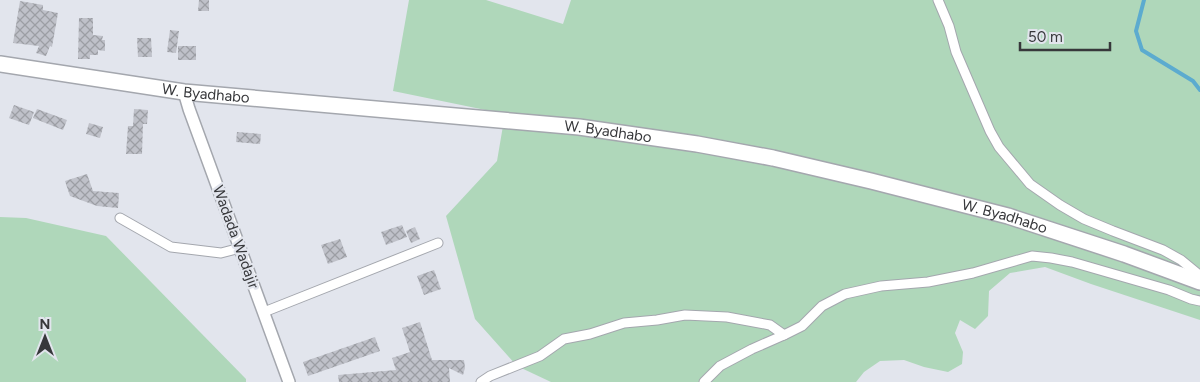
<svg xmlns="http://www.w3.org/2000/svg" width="1200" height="382" viewBox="0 0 1200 382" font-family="Figtree,sans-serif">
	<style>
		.grass { fill: #afd7ba }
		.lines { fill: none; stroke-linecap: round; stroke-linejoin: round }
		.stream { stroke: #5cabcf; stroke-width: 4 }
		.building { fill: url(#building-cross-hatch) }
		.minor-casing { stroke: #a4a7ae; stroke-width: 11 }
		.tertiary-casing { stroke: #a4a7ae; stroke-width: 14 }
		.primary-casing { stroke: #a4a7ae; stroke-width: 18 }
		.minor { stroke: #fff; stroke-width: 9 }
		.tertiary { stroke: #fff; stroke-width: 11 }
		.primary { stroke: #fff; stroke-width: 15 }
		.labels { text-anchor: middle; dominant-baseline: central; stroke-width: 4.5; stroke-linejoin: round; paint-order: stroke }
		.street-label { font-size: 15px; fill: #37383b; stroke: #e2e5ed }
	</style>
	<defs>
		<pattern id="building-cross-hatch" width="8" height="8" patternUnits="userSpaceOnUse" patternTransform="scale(1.25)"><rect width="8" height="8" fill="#bfc1c9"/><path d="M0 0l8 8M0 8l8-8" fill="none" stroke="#9c9ea4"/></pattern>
	</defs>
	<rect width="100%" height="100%" fill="#e2e5ed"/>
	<g class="grass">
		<path d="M 409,0 L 486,0 L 563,24 L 571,0 L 1200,0 L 1200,320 L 1091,284 L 1045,267 L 1010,273 L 989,291 L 988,316 L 975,329 L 960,320 L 955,333 L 963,352 L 962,364 L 948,372 L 924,367 L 904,360 L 880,361 L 864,372 L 856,382 L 551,382 L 517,366 L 475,319 L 446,216 L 497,161 L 505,114 L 393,91 Z"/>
		<path d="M 0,217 L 26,218 L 106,236 L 246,379 L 246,382 L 0,382 Z"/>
	</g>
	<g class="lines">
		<path class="stream" d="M 1144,0 L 1136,31 L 1142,50 L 1193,81 L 1200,90"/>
	</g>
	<g class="building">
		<path d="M 199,0 L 209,0 L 209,11 L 198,11 Z"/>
		<path d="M 20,1 L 43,5 L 43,10 L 58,13 L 52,47 L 50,46 L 46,56 L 36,53 L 39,46 L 13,43 Z"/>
		<path d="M 79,18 L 93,18 L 93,35 L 103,36 L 102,40 L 105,40 L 105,51 L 98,50 L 98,55 L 90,55 L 90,59 L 78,59 Z"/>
		<path d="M 170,30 L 179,31 L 176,53 L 167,52 Z"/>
		<path d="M 137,38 L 151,38 L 152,57 L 138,57 Z"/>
		<rect x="178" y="46" width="18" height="14"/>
		<path d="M 14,105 L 34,112 L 29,125 L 9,118 Z"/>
		<path d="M 37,109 L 67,120 L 63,130 L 33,118 Z"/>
		<path d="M 134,109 L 148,110 L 147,124 L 143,124 L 142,154 L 126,154 L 128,126 L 133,126 Z"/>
		<path d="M 89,123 L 103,127 L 100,138 L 86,134 Z"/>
		<path d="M 237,132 L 261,134 L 260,144 L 236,142 Z"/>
		<path d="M 87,174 L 93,191 L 119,193 L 118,208 L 97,206 L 70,196 L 65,181 Z"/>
		<path d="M 402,225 L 407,237 L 386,245 L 381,232 Z"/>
		<path d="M 415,227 L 420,239 L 411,243 L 406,231 Z"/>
		<path d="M 340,239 L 347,257 L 328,264 L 321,245 Z"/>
		<path d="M 434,270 L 441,289 L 424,295 L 417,276 Z"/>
		<path d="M 420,322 L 432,360 L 464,360 L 465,368 L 463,375 L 449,368 L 450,382 L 339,382 L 338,375 L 396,370 L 392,358 L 410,352 L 402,328 Z"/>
		<path d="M 375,337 L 380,351 L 308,376 L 303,362 Z"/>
	</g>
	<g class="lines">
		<g class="minor-casing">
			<g id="minor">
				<path d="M 938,0 L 949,26 L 956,52 L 990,131 L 999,147 L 1030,184 L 1060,205 L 1084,219 L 1113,231 L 1163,250 L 1181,260 L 1198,274 L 1200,277"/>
				<path d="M 120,218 L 171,247 L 221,253 L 240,248"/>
				<path d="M 264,312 L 438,243"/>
				<path d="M 481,382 L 490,376 L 540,356 L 564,339 L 590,334 L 624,323 L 657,320 L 685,315 L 727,317 L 770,325 L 784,335"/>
				<path d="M 704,382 L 720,366 L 752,349 L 784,335 L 802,326 L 822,306 L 845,294 L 881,286 L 928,282 L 973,273 L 1032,256 L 1051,258 L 1072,262 L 1169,290 L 1191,299 L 1200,301"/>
			</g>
		</g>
		<g class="tertiary-casing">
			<path id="tertiary" d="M 184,92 L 189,109 L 289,382"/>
		</g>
		<g class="primary-casing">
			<g id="primary">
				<path id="s1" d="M 0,64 L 184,92 L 579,127 L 697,144 L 773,158 L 871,181 L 1008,216 L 1124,254 L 1200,282"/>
			</g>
		</g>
		<use href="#minor" class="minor"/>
		<use href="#tertiary" class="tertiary"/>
		<use href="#primary" class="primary"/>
	</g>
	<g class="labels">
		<g class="street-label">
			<text stroke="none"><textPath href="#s1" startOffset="208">W. Byadhabo</textPath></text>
			<text stroke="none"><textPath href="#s1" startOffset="612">W. Byadhabo</textPath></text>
			<text stroke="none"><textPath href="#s1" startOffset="1018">W. Byadhabo</textPath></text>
			<text transform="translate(236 237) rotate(70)">Wadada Wadajir</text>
		</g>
	</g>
	<g transform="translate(45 337)" stroke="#e2e5ed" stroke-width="4" paint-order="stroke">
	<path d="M0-4L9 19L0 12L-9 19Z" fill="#37383b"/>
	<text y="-8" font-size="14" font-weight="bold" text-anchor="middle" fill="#37383b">N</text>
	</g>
	<path d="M1020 42v8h90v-8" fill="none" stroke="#37383b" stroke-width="2.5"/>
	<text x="1028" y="42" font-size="15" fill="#37383b" stroke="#e2e5ed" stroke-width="4" paint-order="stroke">50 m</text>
</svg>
